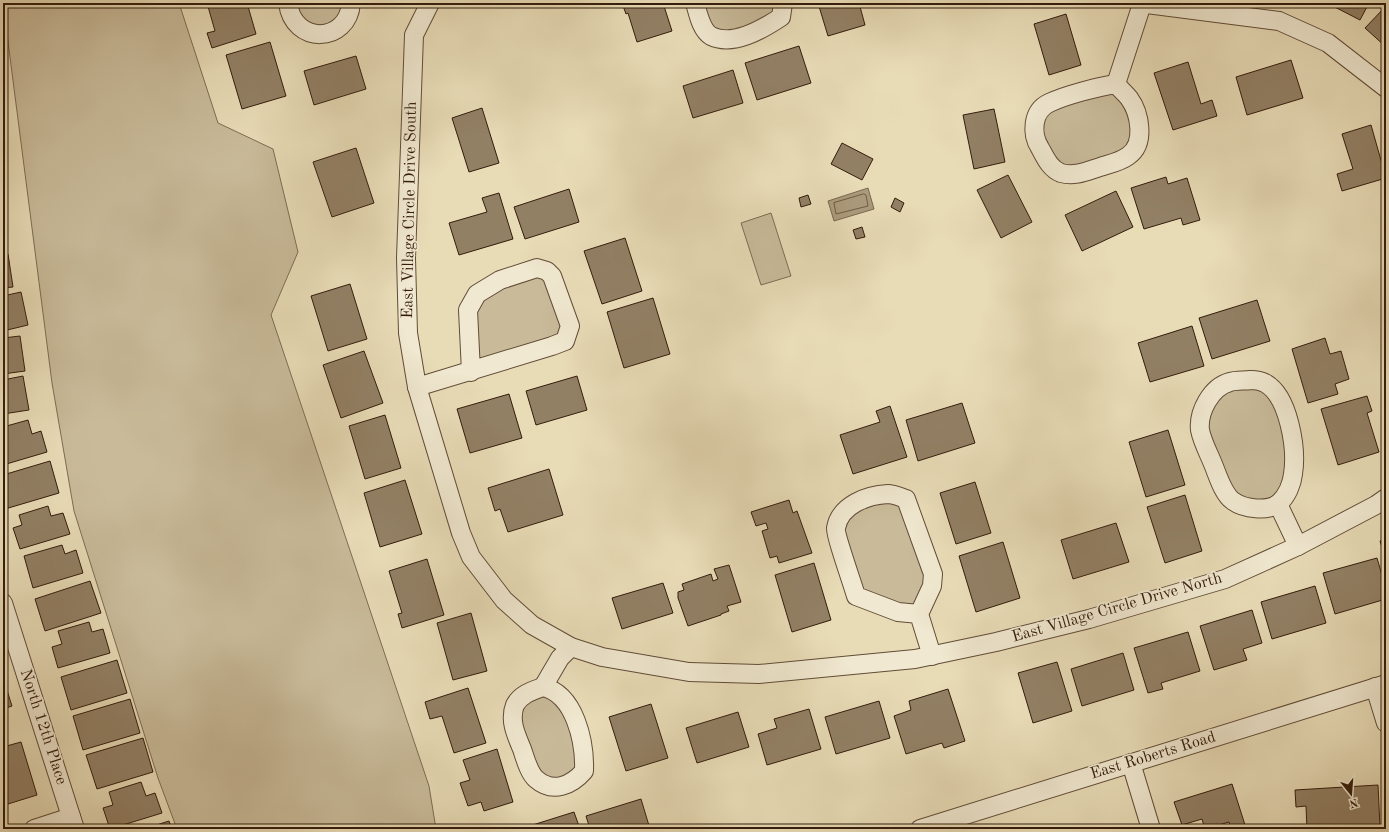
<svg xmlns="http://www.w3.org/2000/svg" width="1389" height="832" viewBox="0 0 1389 832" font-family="'Old Standard TT',serif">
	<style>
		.green { fill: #c9bb9a; stroke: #7e6c53 }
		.water { fill: #ab9b7d; stroke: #7b6850 }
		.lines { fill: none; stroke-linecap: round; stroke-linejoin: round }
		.shore { stroke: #705c44; stroke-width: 1 }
		.building { fill: #928065; stroke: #341c0c }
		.street-casing { stroke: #614c37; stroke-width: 20 }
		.street { stroke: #f0e8d0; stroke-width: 18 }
		.labels { text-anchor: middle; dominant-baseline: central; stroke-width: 3.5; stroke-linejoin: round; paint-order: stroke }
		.street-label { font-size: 16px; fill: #341c0c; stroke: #f0e8d0 }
	</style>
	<rect width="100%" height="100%" fill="#e8dcb7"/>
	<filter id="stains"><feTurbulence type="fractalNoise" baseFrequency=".005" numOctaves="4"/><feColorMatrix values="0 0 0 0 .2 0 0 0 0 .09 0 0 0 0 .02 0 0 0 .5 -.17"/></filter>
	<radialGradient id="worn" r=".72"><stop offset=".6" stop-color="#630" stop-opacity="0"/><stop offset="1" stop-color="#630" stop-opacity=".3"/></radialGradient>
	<g class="green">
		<path d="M 3,3 L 179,3 L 218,123 L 273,149 L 298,252 L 271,315 L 429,786 L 436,829 L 177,829 L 158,778 L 74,511 L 52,383 Z"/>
		<path d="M 288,3 L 351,3 L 350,10 L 318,34 Z"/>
		<path d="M 695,3 L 783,3 L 767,26 L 711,35 Z"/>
		<path d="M 1105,86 L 1129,99 L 1136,146 L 1061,173 L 1034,127 L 1037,114 Z"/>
		<path d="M 771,213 L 791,276 L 761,285 L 741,223 Z"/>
		<path d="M 547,271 L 565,341 L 471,372 L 477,294 Z"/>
		<path d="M 1265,382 L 1293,434 L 1278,504 L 1232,500 L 1202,411 L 1215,391 Z"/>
		<path d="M 906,499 L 933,574 L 919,614 L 856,596 L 841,515 L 849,505 Z"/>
		<path d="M 552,689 L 582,743 L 575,781 L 536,779 L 516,704 Z"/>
	</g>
	<path class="water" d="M 868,188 L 874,209 L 834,221 L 828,201 Z"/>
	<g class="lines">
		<path class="shore" d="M 864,194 L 866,195 L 868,206 L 836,214 L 834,203 Z"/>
	</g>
	<g class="building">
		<path d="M 207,3 L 247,3 L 256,34 L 212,48 L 207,33 L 215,31 Z"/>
		<path d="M 622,3 L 663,3 L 672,31 L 637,42 L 628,13 L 626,14 Z"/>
		<path d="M 818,3 L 859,3 L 865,25 L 828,36 Z"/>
		<path d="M 1327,3 L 1369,3 L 1360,20 Z"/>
		<path d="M 1386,6 L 1386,47 L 1365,28 Z"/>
		<path d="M 1066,14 L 1081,65 L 1049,75 L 1034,24 Z"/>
		<path d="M 270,42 L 286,96 L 242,109 L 226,55 Z"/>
		<path d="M 799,46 L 811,83 L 757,100 L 745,63 Z"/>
		<path d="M 356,56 L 366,89 L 314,105 L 304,71 Z"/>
		<path d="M 1291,60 L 1303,98 L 1247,115 L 1236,77 Z"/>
		<path d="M 1188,62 L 1201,104 L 1212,100 L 1217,116 L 1173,130 L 1154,73 Z"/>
		<path d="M 733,70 L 743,103 L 693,118 L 683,86 Z"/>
		<path d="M 482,108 L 499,163 L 469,172 L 452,118 Z"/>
		<path d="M 994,109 L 1005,162 L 974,169 L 963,115 Z"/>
		<path d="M 1371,125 L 1386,178 L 1342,191 L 1337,174 L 1353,169 L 1342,134 Z"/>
		<path d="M 842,143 L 873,159 L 862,180 L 831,164 Z"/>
		<path d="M 356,148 L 374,203 L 332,217 L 313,162 Z"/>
		<path d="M 1008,175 L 1032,222 L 1001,238 L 977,190 Z"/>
		<path d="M 1166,177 L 1168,184 L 1187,178 L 1200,220 L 1183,225 L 1181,218 L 1144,229 L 1131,188 Z"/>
		<path d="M 569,189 L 579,222 L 525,239 L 514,207 Z"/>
		<path d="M 1116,191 L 1133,227 L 1082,251 L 1065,215 Z"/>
		<path d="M 499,193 L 513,239 L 459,255 L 449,223 L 487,212 L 482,198 Z"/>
		<path d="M 808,195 L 811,204 L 801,207 L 799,198 Z"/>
		<path d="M 895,198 L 904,203 L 900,212 L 891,207 Z"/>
		<path d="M 862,227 L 865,237 L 856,239 L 853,230 Z"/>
		<path d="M 3,228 L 7,242 L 3,243 Z"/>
		<path d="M 625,238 L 642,291 L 602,304 L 584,251 Z"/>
		<path d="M 8,254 L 13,287 L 3,288 L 3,255 Z"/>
		<path d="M 350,284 L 367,339 L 328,351 L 311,296 Z"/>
		<path d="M 21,292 L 28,325 L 3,331 L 3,296 Z"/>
		<path d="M 653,298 L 670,354 L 624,368 L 607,312 Z"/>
		<path d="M 1257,300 L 1270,341 L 1212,359 L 1199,318 Z"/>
		<path d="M 1192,326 L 1204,366 L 1150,382 L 1138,343 Z"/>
		<path d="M 20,336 L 25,371 L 3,374 L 3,338 Z"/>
		<path d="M 1325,338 L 1330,354 L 1341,351 L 1349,379 L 1335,384 L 1338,394 L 1308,403 L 1292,349 Z"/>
		<path d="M 364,351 L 383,403 L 341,418 L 323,365 Z"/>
		<path d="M 23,376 L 29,410 L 3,414 L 3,380 Z"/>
		<path d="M 577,376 L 587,410 L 536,425 L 526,391 Z"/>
		<path d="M 509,394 L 522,438 L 470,453 L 457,409 Z"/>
		<path d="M 1367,396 L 1372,411 L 1367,413 L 1379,452 L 1338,465 L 1321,409 Z"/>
		<path d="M 962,403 L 975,443 L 918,461 L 906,420 Z"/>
		<path d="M 890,406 L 907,457 L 853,474 L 840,435 L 880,422 L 876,411 Z"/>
		<path d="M 385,415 L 401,468 L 365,479 L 349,426 Z"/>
		<path d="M 28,420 L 32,434 L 41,431 L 47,452 L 3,465 L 3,427 Z"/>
		<path d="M 1168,430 L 1185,485 L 1146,497 L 1129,442 Z"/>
		<path d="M 50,461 L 59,493 L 5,509 L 3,501 L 3,475 Z"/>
		<path d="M 549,469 L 563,515 L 508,532 L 500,509 L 495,511 L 488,488 Z"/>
		<path d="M 405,480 L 422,534 L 380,547 L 364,493 Z"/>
		<path d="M 975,482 L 991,533 L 956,544 L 940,493 Z"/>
		<path d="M 1185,495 L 1202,551 L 1165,563 L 1147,507 Z"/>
		<path d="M 789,500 L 793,513 L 797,511 L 812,553 L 779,563 L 777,556 L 770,558 L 762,531 L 768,529 L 766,523 L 756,526 L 751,512 Z"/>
		<path d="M 48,506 L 51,516 L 63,513 L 70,534 L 20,549 L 13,528 L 22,525 L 19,515 Z"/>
		<path d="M 1116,523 L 1129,562 L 1073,579 L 1061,540 Z"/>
		<path d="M 1386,539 L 1386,560 L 1380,541 Z"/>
		<path d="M 1003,542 L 1020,598 L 976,612 L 959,556 Z"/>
		<path d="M 62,545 L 65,554 L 76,550 L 83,573 L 33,588 L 24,556 Z"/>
		<path d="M 1377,558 L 1386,589 L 1386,599 L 1335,614 L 1323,573 Z"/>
		<path d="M 427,559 L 444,615 L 402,628 L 398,614 L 402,613 L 389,571 Z"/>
		<path d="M 814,563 L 831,620 L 792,632 L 775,575 Z"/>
		<path d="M 729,565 L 741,602 L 727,606 L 729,611 L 721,614 L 721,615 L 688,626 L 678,598 L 678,592 L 684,590 L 682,584 L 711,574 L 713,581 L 718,579 L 714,569 Z"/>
		<path d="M 90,581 L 101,613 L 45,631 L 35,599 Z"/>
		<path d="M 663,583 L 673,613 L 622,629 L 612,598 Z"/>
		<path d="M 1315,586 L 1326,623 L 1272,639 L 1261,602 Z"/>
		<path d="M 1252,610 L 1262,643 L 1243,649 L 1247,660 L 1214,670 L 1200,626 Z"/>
		<path d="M 471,613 L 487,671 L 453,680 L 437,623 Z"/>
		<path d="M 89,622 L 92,632 L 103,629 L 110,653 L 58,668 L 52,647 L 62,644 L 58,631 Z"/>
		<path d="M 1188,632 L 1200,671 L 1161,683 L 1163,689 L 1148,693 L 1134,648 Z"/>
		<path d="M 1123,653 L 1134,690 L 1082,706 L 1071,669 Z"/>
		<path d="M 117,660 L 127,693 L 71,710 L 61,677 Z"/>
		<path d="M 1057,662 L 1072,711 L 1033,723 L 1018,673 Z"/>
		<path d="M 3,678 L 12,706 L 3,709 Z"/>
		<path d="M 468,688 L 486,743 L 454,753 L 442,716 L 430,719 L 425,702 Z"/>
		<path d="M 948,689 L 965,741 L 944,748 L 942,743 L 906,754 L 894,716 L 911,710 L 909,701 Z"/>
		<path d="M 130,699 L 140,733 L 83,750 L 73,716 Z"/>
		<path d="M 879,701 L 890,738 L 836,754 L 825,717 Z"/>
		<path d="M 651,704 L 668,758 L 626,771 L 609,717 Z"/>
		<path d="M 809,709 L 821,749 L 767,765 L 758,734 L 777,728 L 774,719 Z"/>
		<path d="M 738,712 L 749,747 L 697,763 L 686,728 Z"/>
		<path d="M 143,738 L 153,772 L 97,789 L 86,755 Z"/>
		<path d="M 21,742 L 37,795 L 8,804 L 3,788 L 3,747 Z"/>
		<path d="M 497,749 L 513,802 L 484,811 L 481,802 L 468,806 L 460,783 L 470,780 L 463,760 Z"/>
		<path d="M 141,782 L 146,796 L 155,793 L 162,813 L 110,829 L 103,808 L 113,805 L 109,792 Z"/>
		<path d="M 1232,784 L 1245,825 L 1231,829 L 1229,822 L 1205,829 L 1202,819 L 1182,825 L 1174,802 Z"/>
		<path d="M 1378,785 L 1380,827 L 1307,829 L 1306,806 L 1296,807 L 1295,790 Z"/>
		<path d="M 641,799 L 650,829 L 590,829 L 586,816 Z"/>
		<path d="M 574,812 L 580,829 L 520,829 Z"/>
		<path d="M 169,821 L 172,829 L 144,829 Z"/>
	</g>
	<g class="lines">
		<g class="street-casing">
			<g id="street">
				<path d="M 288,3 C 293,45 348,44 351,3"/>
				<path d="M 430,3 L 414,35 L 406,258 L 408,333 L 417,387 L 461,533 L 471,557 L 504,600 L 532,625 L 571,647 L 602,657 L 689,672 L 759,674 L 915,659 L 996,642 L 1089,619 L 1225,579 L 1298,546 L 1376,505 L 1386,498"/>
				<path d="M 695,3 C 698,13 701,30 711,36 C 733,47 763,29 781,17 L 783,3"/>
				<path d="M 1139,3 L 1279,21 L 1328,43 L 1386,88"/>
				<path d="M 1116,84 C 1120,89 1125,93 1129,98 C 1140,113 1146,144 1128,156 C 1120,162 1109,164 1100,167 C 1087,171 1075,177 1061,173 C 1050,169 1045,157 1040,148 C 1031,134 1032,111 1049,103 C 1066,95 1097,87 1116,84 Z"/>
				<path d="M 1116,84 L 1142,4"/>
				<path d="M 1251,380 C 1255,380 1261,381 1265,383 C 1289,396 1297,449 1293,474 C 1292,484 1287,496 1279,503 C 1268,512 1244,509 1233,501 C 1223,494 1218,476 1213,464 C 1209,454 1202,441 1200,430 C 1198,412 1211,387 1230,382 C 1236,380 1244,381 1251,380 Z"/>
				<path d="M 417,387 L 552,346 L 565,341 L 570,326 L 552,276 L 547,271 L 537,268 L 500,280 L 477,294 L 468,310 L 471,372"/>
				<path d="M 1278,504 L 1298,546"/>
				<path d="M 3,603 L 75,829"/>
				<path d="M 919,614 L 898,612 L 856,596 C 853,585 835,535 836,528 C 840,505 867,495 888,494 C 894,494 900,497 906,499 L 933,574 L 932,586 L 919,614 L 932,656"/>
				<path d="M 543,687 C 575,694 585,742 584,771 C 572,785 553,794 536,779 C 529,773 525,758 522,749 C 516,735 509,720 515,705 C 521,694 532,691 543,687 Z"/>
				<path d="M 543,687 L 560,658 L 571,647"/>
				<path d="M 1375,687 L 1386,723"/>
				<path d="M 1131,763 L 1151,829"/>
				<path d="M 34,829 L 71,817"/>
				<path d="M 920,829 L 1386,684"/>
			</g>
		</g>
		<use href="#street" class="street"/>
	</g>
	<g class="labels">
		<g class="street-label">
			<text transform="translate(410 210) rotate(-89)">East Village Circle Drive South</text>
			<text transform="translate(1117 608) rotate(-16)">East Village Circle Drive North</text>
			<text transform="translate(43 727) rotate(72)">North 12th Place</text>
			<text transform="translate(1153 756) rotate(-17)">East Roberts Road</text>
		</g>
	</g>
	<rect width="1389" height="832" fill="none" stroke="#e8dcb7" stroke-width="16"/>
	<rect x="4" y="4" width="1381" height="824" fill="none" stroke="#341c0c" stroke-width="2"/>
	<rect x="8" y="8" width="1373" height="816" fill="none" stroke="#341c0c"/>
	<g transform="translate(1351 794) rotate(163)" stroke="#f0e8d0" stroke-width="3" paint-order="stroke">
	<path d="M0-3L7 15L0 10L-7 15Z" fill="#341c0c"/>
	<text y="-6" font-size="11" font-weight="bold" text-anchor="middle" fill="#341c0c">N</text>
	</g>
	<rect width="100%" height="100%" filter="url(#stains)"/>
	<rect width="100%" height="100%" fill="url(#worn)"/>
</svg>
